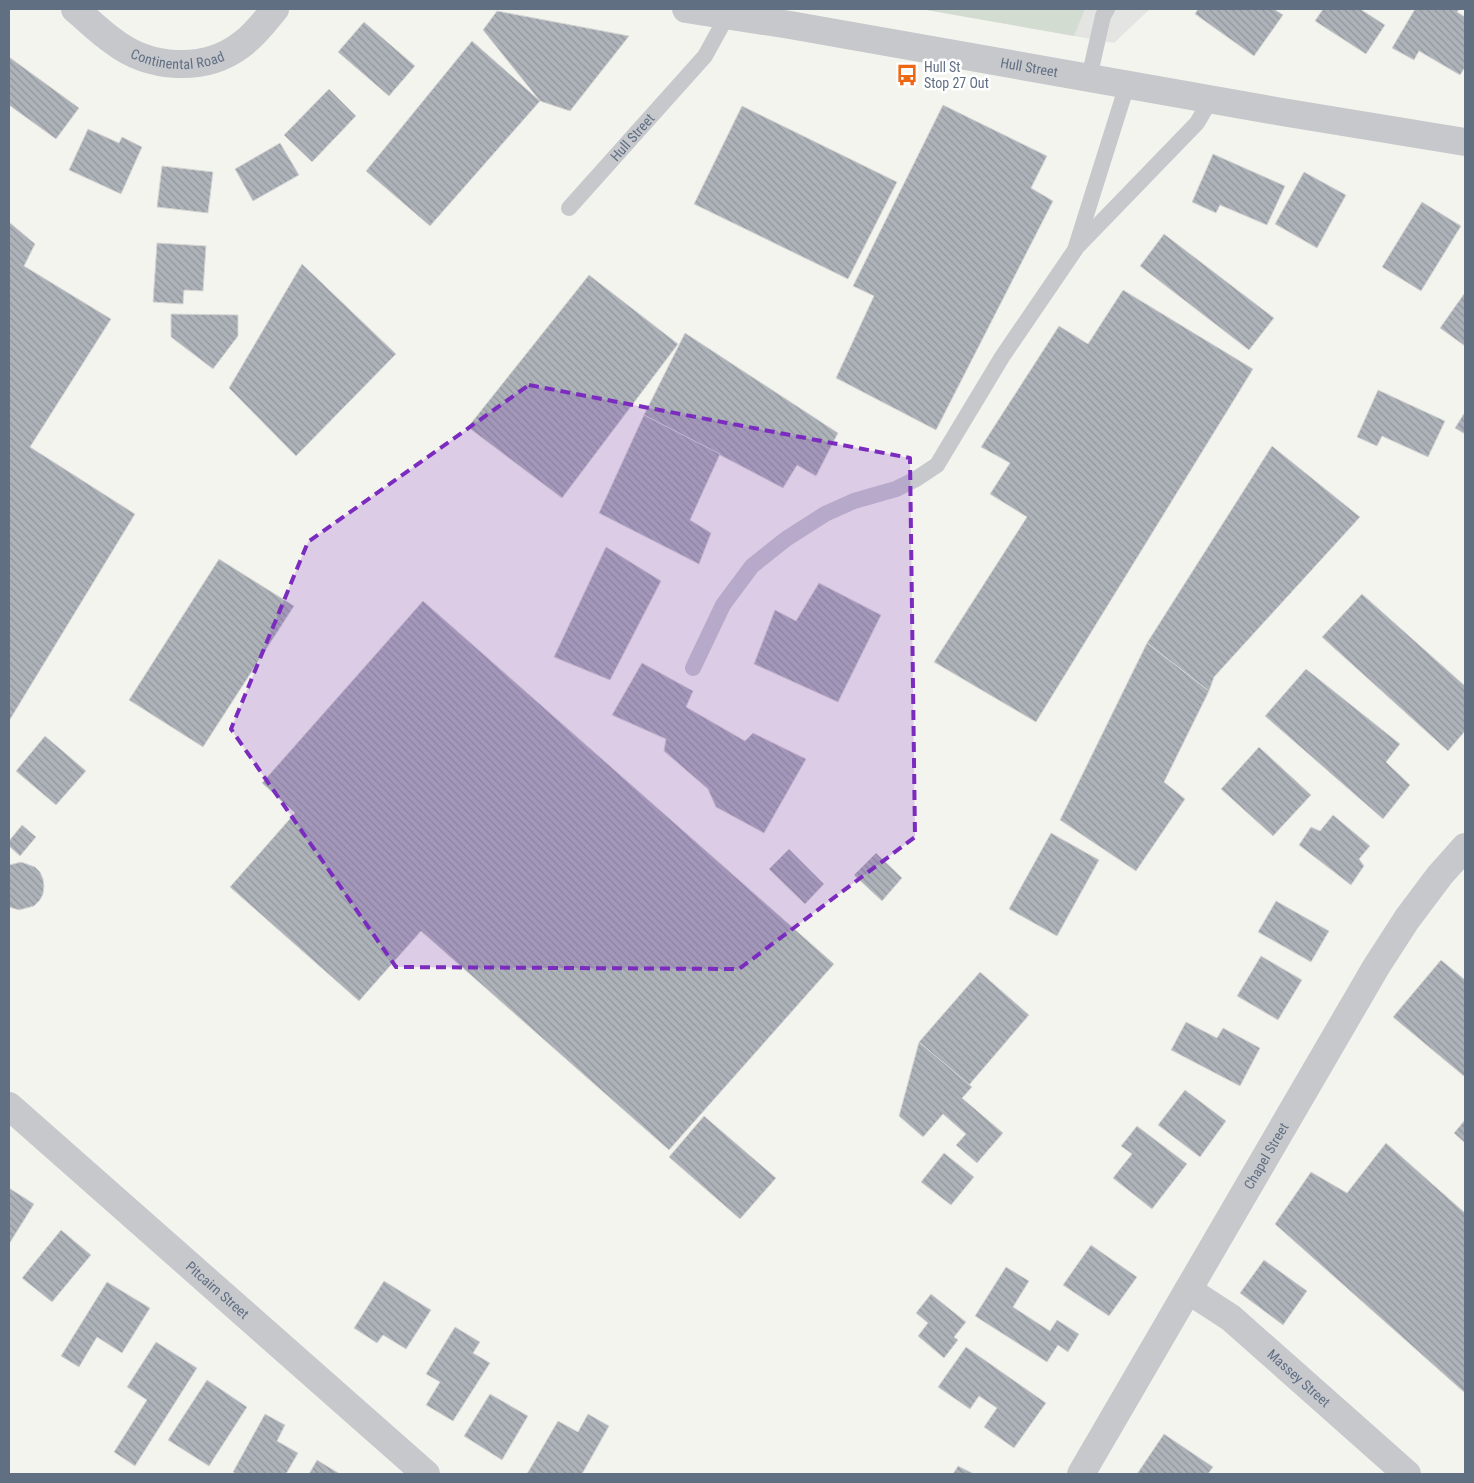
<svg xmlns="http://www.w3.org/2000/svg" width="1474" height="1483" viewBox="0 0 1474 1483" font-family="'Roboto Condensed',sans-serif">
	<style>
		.built { fill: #e4e5e3 }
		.green { fill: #d3dcd0 }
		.building { fill: url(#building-back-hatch); stroke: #d5d5d3 }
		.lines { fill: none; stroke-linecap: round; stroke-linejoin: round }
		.service { stroke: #c6c8cc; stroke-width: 16 }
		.minor { stroke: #c6c8cc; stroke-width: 28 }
		.tertiary { stroke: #c6c8cc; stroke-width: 28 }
		.marked { fill: #7b2cbf; fill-opacity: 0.2; stroke: #7b2cbf; stroke-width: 4; stroke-dasharray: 10 6; stroke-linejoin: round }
		.labels { text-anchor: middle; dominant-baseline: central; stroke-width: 5; stroke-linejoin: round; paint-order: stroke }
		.street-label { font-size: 14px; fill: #616f83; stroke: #fff }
		.poi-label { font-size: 14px; fill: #616f83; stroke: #fff; text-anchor: start }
	</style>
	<defs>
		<pattern id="building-back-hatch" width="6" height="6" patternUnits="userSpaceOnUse" patternTransform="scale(1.25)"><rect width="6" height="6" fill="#aeb3ba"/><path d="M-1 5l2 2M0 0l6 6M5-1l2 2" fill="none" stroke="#91969d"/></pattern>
	</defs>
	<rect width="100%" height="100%" fill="#f4f4ef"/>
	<path class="built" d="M 921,9 L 1150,9 L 1114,43 Z"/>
	<path class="green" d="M 921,9 L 1085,9 L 1074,36 Z"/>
	<g class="building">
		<path d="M 1198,9 L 1274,9 L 1283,15 L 1254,56 L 1195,14 Z"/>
		<path d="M 1323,9 L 1360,9 L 1385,25 L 1366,54 L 1315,21 Z"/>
		<path d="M 1415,9 L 1459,9 L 1457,12 L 1465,17 L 1465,67 L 1460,75 L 1419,51 L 1414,60 L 1392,48 Z"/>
		<path d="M 497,11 L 629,36 L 570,111 L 540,101 L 483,30 Z"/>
		<path d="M 364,22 L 415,66 L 389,96 L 338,52 Z"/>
		<path d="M 472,41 L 540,101 L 430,226 L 366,171 Z"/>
		<path d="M 9,57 L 79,108 L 56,139 L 9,105 Z"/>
		<path d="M 329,89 L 356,116 L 312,162 L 284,135 Z"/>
		<path d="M 943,105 L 1047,156 L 1031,188 L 1053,201 L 936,430 L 836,378 L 874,296 L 853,286 Z"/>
		<path d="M 742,106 L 897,182 L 848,279 L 694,204 Z"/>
		<path d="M 88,129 L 119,143 L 122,137 L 142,147 L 121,194 L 69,170 Z"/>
		<path d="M 280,143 L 299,175 L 253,201 L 235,169 Z"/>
		<path d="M 1213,154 L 1285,186 L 1267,225 L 1220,205 L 1216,213 L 1192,202 Z"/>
		<path d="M 162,166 L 213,172 L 208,213 L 157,207 Z"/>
		<path d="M 1304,172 L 1346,195 L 1317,248 L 1275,224 Z"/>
		<path d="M 1422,202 L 1461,226 L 1421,291 L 1382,267 Z"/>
		<path d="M 9,222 L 35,244 L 24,266 L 111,319 L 30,447 L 135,514 L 9,721 Z"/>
		<path d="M 1164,234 L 1274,318 L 1249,350 L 1140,266 Z"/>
		<path d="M 157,243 L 206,246 L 203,291 L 184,290 L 183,304 L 153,302 Z"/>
		<path d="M 302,264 L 396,354 L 296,456 L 229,388 Z"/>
		<path d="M 589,275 L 678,344 L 562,498 L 468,427 Z"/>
		<path d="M 1123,290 L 1253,369 L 1036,722 L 934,662 L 1027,517 L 990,494 L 1010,463 L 981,447 L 1059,326 L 1088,344 Z"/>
		<path d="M 1464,294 L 1465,295 L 1465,346 L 1440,328 Z"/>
		<path d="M 171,314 L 238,315 L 238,336 L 213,369 L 171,337 Z"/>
		<path d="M 685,333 L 838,433 L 816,476 L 797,465 L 783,488 L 644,415 Z"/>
		<path d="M 1378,390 L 1445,421 L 1428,457 L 1382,436 L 1377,446 L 1357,437 Z"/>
		<path d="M 1465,412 L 1465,434 L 1455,428 Z"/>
		<path d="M 644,415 L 720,454 L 690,520 L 711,533 L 699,564 L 599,513 Z"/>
		<path d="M 1272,446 L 1360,517 L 1214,677 L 1209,691 L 1147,643 Z"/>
		<path d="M 606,547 L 661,581 L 610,680 L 554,657 Z"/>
		<path d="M 219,559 L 294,606 L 203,747 L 129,700 Z"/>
		<path d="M 819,583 L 881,615 L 838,702 L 754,664 L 775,610 L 796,621 Z"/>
		<path d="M 1362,594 L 1465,686 L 1465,731 L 1448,751 L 1322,637 Z"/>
		<path d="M 423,601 L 834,964 L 669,1150 L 421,931 L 359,1001 L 230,887 L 295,813 L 262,783 Z"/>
		<path d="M 1147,643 L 1209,691 L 1164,782 L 1185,799 L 1136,871 L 1060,820 Z"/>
		<path d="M 642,663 L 693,691 L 686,707 L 745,741 L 753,733 L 806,759 L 764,833 L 716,807 L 708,789 L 664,751 L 666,739 L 612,715 Z"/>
		<path d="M 1306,669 L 1400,744 L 1386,762 L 1410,785 L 1383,819 L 1265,716 Z"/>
		<path d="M 45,736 L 86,771 L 56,805 L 16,771 Z"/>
		<path d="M 1259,747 L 1311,795 L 1273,836 L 1221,789 Z"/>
		<path d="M 1333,815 L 1370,846 L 1359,859 L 1364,866 L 1351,885 L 1299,845 L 1311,827 L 1320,831 Z"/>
		<path d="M 22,825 L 36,837 L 20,856 L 9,846 L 9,841 Z"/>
		<path d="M 1051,833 L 1099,860 L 1057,936 L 1009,909 Z"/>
		<path d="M 789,849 L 824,884 L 805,904 L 769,869 Z"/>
		<path d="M 876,853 L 902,878 L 882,901 L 854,875 Z"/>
		<path d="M 21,862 L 35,867 L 40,872 L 43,879 L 44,886 L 43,894 L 40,900 L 34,906 L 19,910 L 9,907 L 9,865 Z"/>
		<path d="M 1276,901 L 1329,931 L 1311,962 L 1258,932 Z"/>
		<path d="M 1261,956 L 1302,980 L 1278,1020 L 1237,996 Z"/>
		<path d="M 1441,960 L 1465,980 L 1465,1077 L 1393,1017 Z"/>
		<path d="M 980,972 L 1029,1015 L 969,1085 L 919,1042 Z"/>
		<path d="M 1186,1022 L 1217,1038 L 1223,1028 L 1260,1048 L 1240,1086 L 1171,1050 Z"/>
		<path d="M 919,1042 L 972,1087 L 962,1098 L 1003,1133 L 977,1163 L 956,1145 L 966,1134 L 943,1114 L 923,1137 L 899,1116 Z"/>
		<path d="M 1185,1090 L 1226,1121 L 1200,1157 L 1158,1125 Z"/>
		<path d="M 704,1116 L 776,1178 L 740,1219 L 669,1157 Z"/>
		<path d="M 1465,1120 L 1465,1143 L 1454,1133 Z"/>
		<path d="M 1137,1126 L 1187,1164 L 1152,1209 L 1113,1178 L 1132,1154 L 1121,1146 Z"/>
		<path d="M 1386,1143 L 1465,1213 L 1465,1393 L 1275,1224 L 1311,1172 L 1347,1193 Z"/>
		<path d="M 944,1153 L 974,1177 L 951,1205 L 921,1182 Z"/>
		<path d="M 9,1188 L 34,1204 L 9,1244 Z"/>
		<path d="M 61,1230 L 91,1255 L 52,1302 L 22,1278 Z"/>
		<path d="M 1091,1245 L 1137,1277 L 1109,1316 L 1063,1285 Z"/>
		<path d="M 1264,1260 L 1307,1291 L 1283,1325 L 1240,1293 Z"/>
		<path d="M 1006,1267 L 1029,1281 L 1013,1307 L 1050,1331 L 1057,1320 L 1079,1334 L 1068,1352 L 1058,1345 L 1047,1362 L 975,1316 Z"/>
		<path d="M 384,1281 L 431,1310 L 406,1349 L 383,1335 L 377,1343 L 354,1328 Z"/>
		<path d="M 107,1282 L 150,1308 L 122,1353 L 97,1337 L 79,1367 L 61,1356 Z"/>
		<path d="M 931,1294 L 966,1322 L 954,1337 L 958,1340 L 944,1358 L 918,1336 L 928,1323 L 916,1313 Z"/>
		<path d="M 455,1327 L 480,1342 L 473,1353 L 490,1363 L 453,1421 L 426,1405 L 440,1382 L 426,1374 Z"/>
		<path d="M 156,1342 L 197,1368 L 135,1466 L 114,1452 L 147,1400 L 127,1387 Z"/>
		<path d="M 966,1347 L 1046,1403 L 1014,1448 L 984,1427 L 997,1408 L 979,1396 L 970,1409 L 938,1387 Z"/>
		<path d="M 207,1380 L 247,1407 L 209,1466 L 168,1440 Z"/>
		<path d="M 490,1394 L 528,1416 L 502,1460 L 464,1436 Z"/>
		<path d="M 265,1414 L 285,1425 L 277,1441 L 298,1453 L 286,1474 L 237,1474 L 233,1472 Z"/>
		<path d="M 588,1414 L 609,1426 L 582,1474 L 527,1474 L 558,1421 L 578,1432 Z"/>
		<path d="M 1164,1434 L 1213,1467 L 1208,1474 L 1137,1474 Z"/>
		<path d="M 317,1460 L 340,1474 L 309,1474 Z"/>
		<path d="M 958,1466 L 974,1474 L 953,1474 Z"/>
	</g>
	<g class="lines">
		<g class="service">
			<path d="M 1089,78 L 1103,16 L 1107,9"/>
			<path id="s1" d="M 569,208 L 705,56 L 727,16"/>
			<path d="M 1077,247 L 1197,123 L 1211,99"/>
			<path d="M 693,668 L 723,605 L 752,566 L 786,539 L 825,514 L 854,501 L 896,489 L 916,479 L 937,465 L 1002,357 L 1075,250 L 1127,85"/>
		</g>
		<g class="minor">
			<path id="s2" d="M 75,9 C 88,20 100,32 113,41 C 149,69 204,73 241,45 C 255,35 265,21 275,9"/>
			<path id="s3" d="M 686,9 L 790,25 L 1282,112 L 1465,142"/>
			<path id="s4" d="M 1188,1290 L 1231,1318 L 1407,1474"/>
		</g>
		<g class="tertiary">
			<path id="s5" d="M 9,1106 L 426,1474"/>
			<path id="s6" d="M 1081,1474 L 1376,967 L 1407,919 L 1440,875 L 1465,847"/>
		</g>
	</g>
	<path class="marked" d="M 529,385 L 910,458 L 915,837 L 739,969 L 396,967 L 231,729 L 308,542 Z"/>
	<defs>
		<g id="bus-bare" transform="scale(1.725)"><path d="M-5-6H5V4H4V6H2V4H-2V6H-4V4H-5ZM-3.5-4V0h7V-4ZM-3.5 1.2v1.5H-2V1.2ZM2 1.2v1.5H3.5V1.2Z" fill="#ee6715" stroke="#fff" stroke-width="2.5" paint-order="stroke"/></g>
	</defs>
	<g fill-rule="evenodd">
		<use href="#bus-bare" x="907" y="75"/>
	</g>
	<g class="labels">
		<g class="street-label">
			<text stroke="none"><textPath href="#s2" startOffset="119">Continental Road</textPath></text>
			<text stroke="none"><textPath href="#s3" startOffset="348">Hull Street</textPath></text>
			<text stroke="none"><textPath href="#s1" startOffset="95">Hull Street</textPath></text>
			<text stroke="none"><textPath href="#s6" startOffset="368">Chapel Street</textPath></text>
			<text stroke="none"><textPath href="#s5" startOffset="278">Pitcairn Street</textPath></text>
			<text stroke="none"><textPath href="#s4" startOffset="142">Massey Street</textPath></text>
		</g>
		<g class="poi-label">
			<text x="924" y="67">Hull St<tspan x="924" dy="16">Stop 27 Out</tspan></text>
		</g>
	</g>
	<rect width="1474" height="1483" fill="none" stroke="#616f83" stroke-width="20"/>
</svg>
